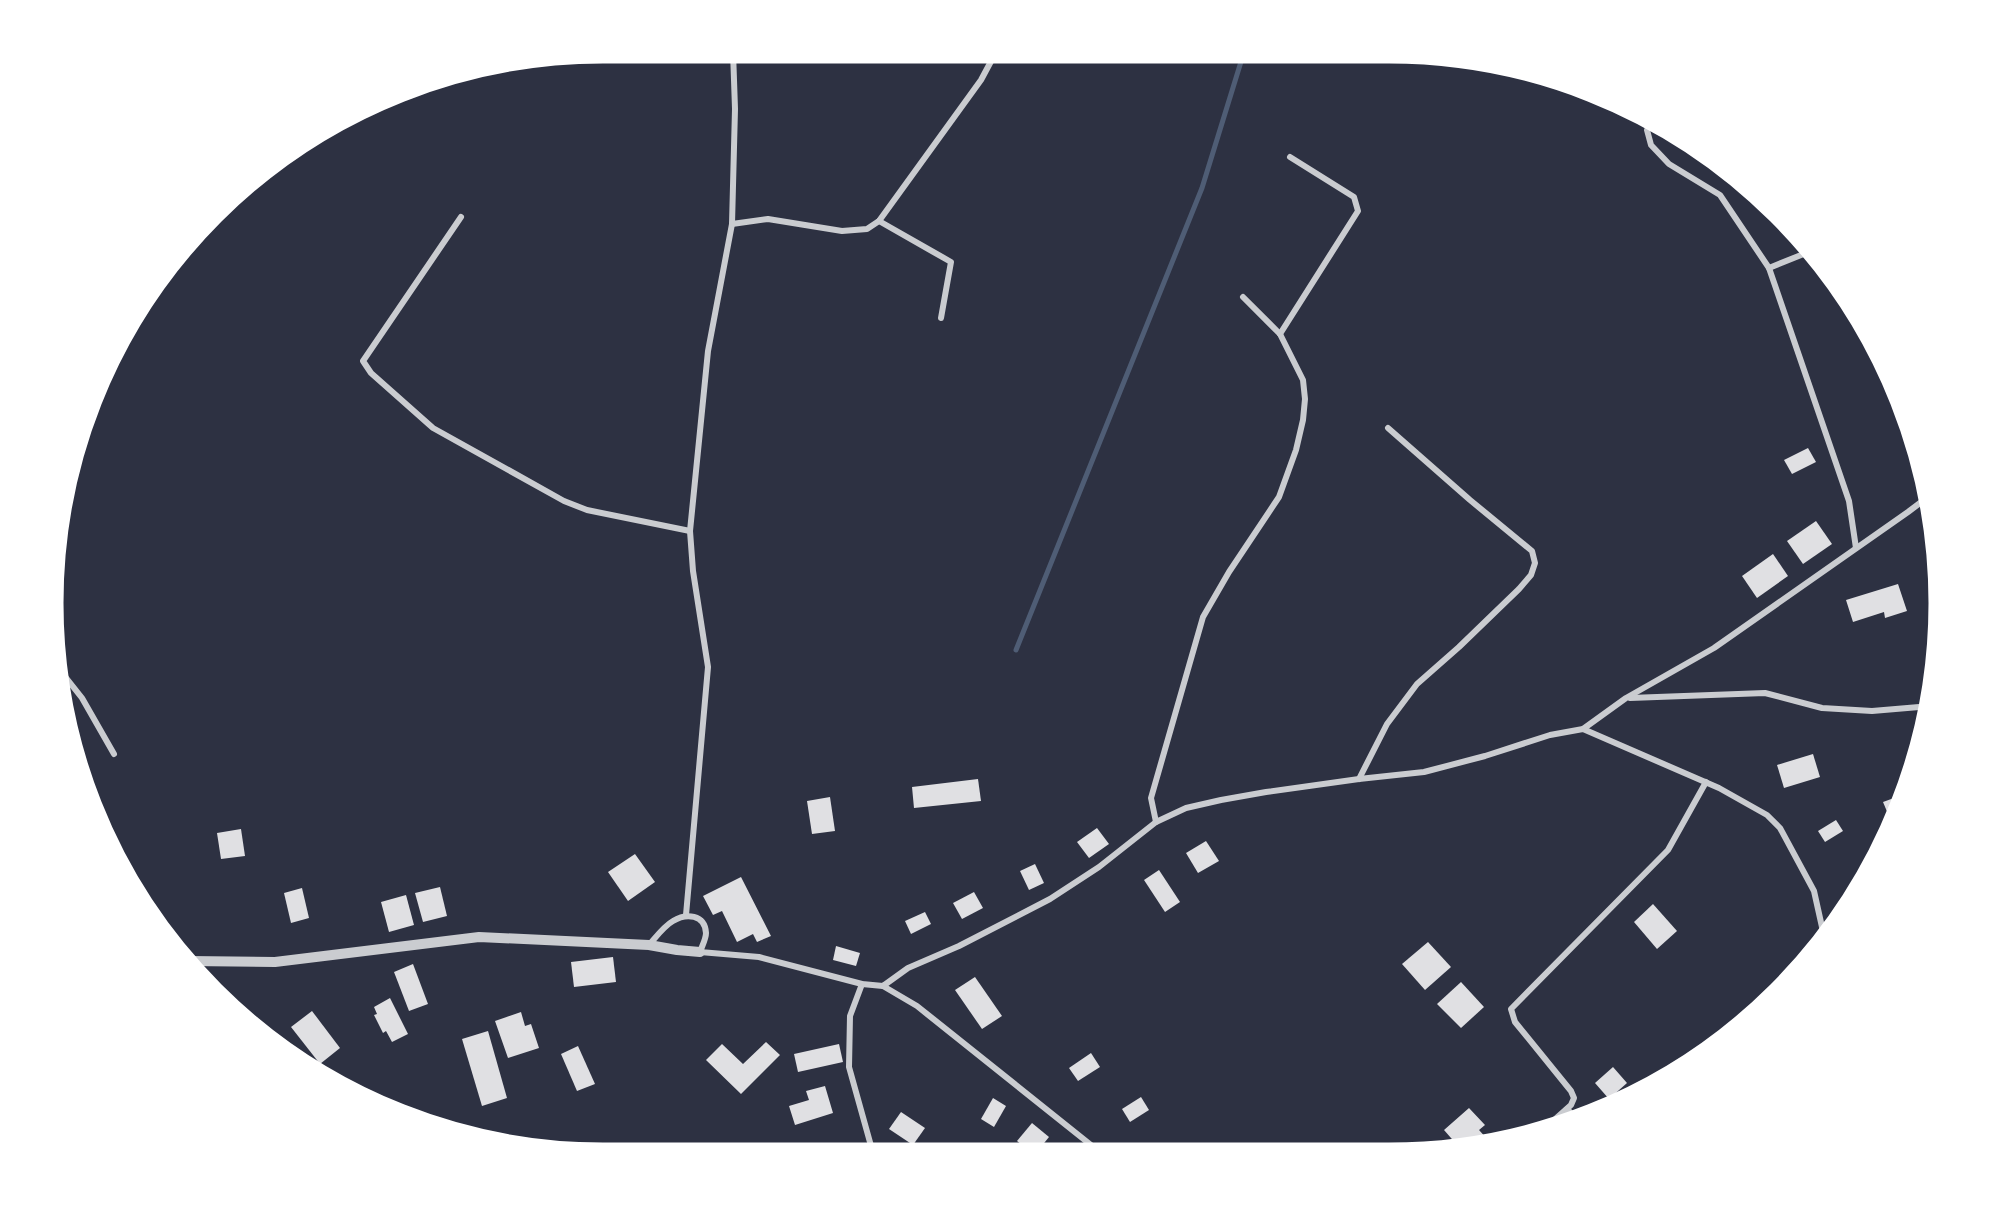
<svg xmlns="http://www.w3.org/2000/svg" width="1992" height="1205" viewBox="0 0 1992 1205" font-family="Helvetica,sans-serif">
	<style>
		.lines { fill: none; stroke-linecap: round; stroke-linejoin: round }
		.stream { stroke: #4f5d75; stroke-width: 5 }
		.building { fill: #e0e0e3 }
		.minor { stroke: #caccd0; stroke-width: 6 }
		.tertiary { stroke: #caccd0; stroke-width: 10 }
		.rim { fill: none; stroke: #fff; stroke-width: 3 }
	</style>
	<rect width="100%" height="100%" fill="#2d3142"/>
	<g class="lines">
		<path class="stream" d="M 1016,650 L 1202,188 L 1244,52"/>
	</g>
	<g class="building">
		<path d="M 1808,448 L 1816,462 L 1792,474 L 1784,460 Z"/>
		<path d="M 1816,521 L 1832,544 L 1803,564 L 1787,541 Z"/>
		<path d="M 1773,554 L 1788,576 L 1757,598 L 1742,576 Z"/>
		<path d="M 1898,584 L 1907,611 L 1885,618 L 1884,612 L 1853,622 L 1846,600 Z"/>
		<path d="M 1813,754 L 1820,777 L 1784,788 L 1777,765 Z"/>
		<path d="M 978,779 L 981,801 L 914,808 L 912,787 Z"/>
		<path d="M 1905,794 L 1899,814 L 1893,826 L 1883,802 Z"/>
		<path d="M 830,797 L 835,831 L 812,834 L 807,801 Z"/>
		<path d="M 1836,820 L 1843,831 L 1825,842 L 1818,831 Z"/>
		<path d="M 1097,828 L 1109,844 L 1089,858 L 1077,842 Z"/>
		<path d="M 241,829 L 245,856 L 221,859 L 217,833 Z"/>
		<path d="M 1206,841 L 1219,861 L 1198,873 L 1186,853 Z"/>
		<path d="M 635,854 L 655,882 L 628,901 L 608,872 Z"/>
		<path d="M 1035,864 L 1044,883 L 1029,890 L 1020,871 Z"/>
		<path d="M 1159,870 L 1180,902 L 1165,912 L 1144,880 Z"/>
		<path d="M 741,877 L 771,936 L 757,942 L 753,934 L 737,942 L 722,911 L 713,915 L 703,896 Z"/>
		<path d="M 440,887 L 447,916 L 423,922 L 415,893 Z"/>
		<path d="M 302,888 L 309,918 L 291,923 L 284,893 Z"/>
		<path d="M 974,892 L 983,908 L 962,919 L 953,903 Z"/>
		<path d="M 406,895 L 414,925 L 389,932 L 381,902 Z"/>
		<path d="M 1653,904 L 1677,931 L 1657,949 L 1634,922 Z"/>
		<path d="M 925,912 L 931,924 L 911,934 L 905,921 Z"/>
		<path d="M 1428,942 L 1451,967 L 1425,990 L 1402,964 Z"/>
		<path d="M 836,946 L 860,953 L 856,966 L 833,960 Z"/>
		<path d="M 613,957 L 616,982 L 574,987 L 571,962 Z"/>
		<path d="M 413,964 L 428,1004 L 409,1011 L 394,972 Z"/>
		<path d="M 975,977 L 1002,1016 L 982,1029 L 955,990 Z"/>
		<path d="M 1461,982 L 1484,1007 L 1461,1028 L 1437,1004 Z"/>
		<path d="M 390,998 L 408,1034 L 392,1042 L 386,1031 L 383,1033 L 374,1015 L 377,1014 L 374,1007 Z"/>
		<path d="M 312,1011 L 340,1048 L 320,1064 L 291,1027 Z"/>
		<path d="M 521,1012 L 525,1026 L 531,1024 L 539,1048 L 508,1058 L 495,1021 Z"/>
		<path d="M 488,1031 L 507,1098 L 482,1106 L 462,1039 Z"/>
		<path d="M 766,1042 L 780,1055 L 741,1094 L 706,1060 L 722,1044 L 743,1064 Z"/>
		<path d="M 839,1044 L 843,1062 L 798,1072 L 794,1054 Z"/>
		<path d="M 578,1046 L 595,1084 L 577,1091 L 561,1054 Z"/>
		<path d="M 1091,1053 L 1100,1067 L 1078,1081 L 1069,1068 Z"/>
		<path d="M 1613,1067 L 1627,1083 L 1609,1099 L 1595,1083 Z"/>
		<path d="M 825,1086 L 833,1113 L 795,1125 L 789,1106 L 809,1100 L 806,1091 Z"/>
		<path d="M 1141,1097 L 1149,1110 L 1130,1122 L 1122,1109 Z"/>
		<path d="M 993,1098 L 1006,1106 L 994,1127 L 981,1119 Z"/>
		<path d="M 1469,1108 L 1485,1125 L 1479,1130 L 1488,1140 L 1458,1146 L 1444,1130 Z"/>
		<path d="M 901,1112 L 925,1128 L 913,1145 L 889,1129 Z"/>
		<path d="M 1032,1123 L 1049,1137 L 1036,1153 L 1032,1153 L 1017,1141 Z"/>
	</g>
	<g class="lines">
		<g class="minor">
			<path d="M 1651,122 L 1647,130 L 1651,145 L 1669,164 L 1720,195 L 1769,268 L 1849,501 L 1856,548"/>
			<path d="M 461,217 L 363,361 L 371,373 L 433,428 L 564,501 L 587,510 L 690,531"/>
			<path d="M 879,221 L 951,262 L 941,318"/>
			<path d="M 732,224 L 768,219 L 842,231 L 867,229 L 879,221 L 981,80 L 996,52"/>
			<path d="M 1769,268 L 1811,251"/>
			<path d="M 1280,334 L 1358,211 L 1354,197 L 1290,157"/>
			<path d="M 63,674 L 82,698 L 114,754"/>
			<path d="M 1630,698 L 1765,693 L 1822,708 L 1872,711 L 1931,706"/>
			<path d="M 1583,729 L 1719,788 L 1767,815 L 1780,828 L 1814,891 L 1824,936"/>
			<path d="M 1359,779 L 1387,724 L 1417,684 L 1459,647 L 1519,589 L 1531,575 L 1535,563 L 1532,551 L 1470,500 L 1388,428"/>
			<path d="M 1156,822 L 1151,798 L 1203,617 L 1229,572 L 1279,497 L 1296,450 L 1303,420 L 1305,399 L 1303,380 L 1280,334 L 1243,297"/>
			<path d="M 686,915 L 708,667 L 693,571 L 690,531 L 708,351 L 732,224 L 735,109 L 733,51"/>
			<path d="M 649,945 C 656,937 664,926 673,921 C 686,913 705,914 706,933 C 706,939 702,946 700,952 L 759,957 L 862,984 L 883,986 L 908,968 L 959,946 L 1050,899 L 1099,867 L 1156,822 L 1186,808 L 1221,800 L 1266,792 L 1359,779 L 1424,772 L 1485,756 L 1550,735 L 1583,729 L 1626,698 L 1714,648 L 1908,512 L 1924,500 L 1929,492"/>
			<path d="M 862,984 L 850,1016 L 849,1067 L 873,1153"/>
			<path d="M 883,986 L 917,1006 L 1101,1153"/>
			<path d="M 1567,1109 L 1578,1120"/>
			<path d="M 1543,1130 L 1571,1105 L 1574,1098 L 1571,1091 L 1515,1022 L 1511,1009 L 1668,850 L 1706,782"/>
		</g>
		<path class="tertiary" d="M 189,961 L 275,962 L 479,937 L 649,945 L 677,950 L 700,952"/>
	</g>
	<path d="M0 0H1992V1205H0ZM603 62H1389A541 541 0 0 1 1930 603V603A541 541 0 0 1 1389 1144H603A541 541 0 0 1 62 603V603A541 541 0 0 1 603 62Z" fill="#fff" fill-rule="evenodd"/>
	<path class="rim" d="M603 62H1389A541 541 0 0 1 1930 603V603A541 541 0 0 1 1389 1144H603A541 541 0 0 1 62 603V603A541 541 0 0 1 603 62Z"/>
</svg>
